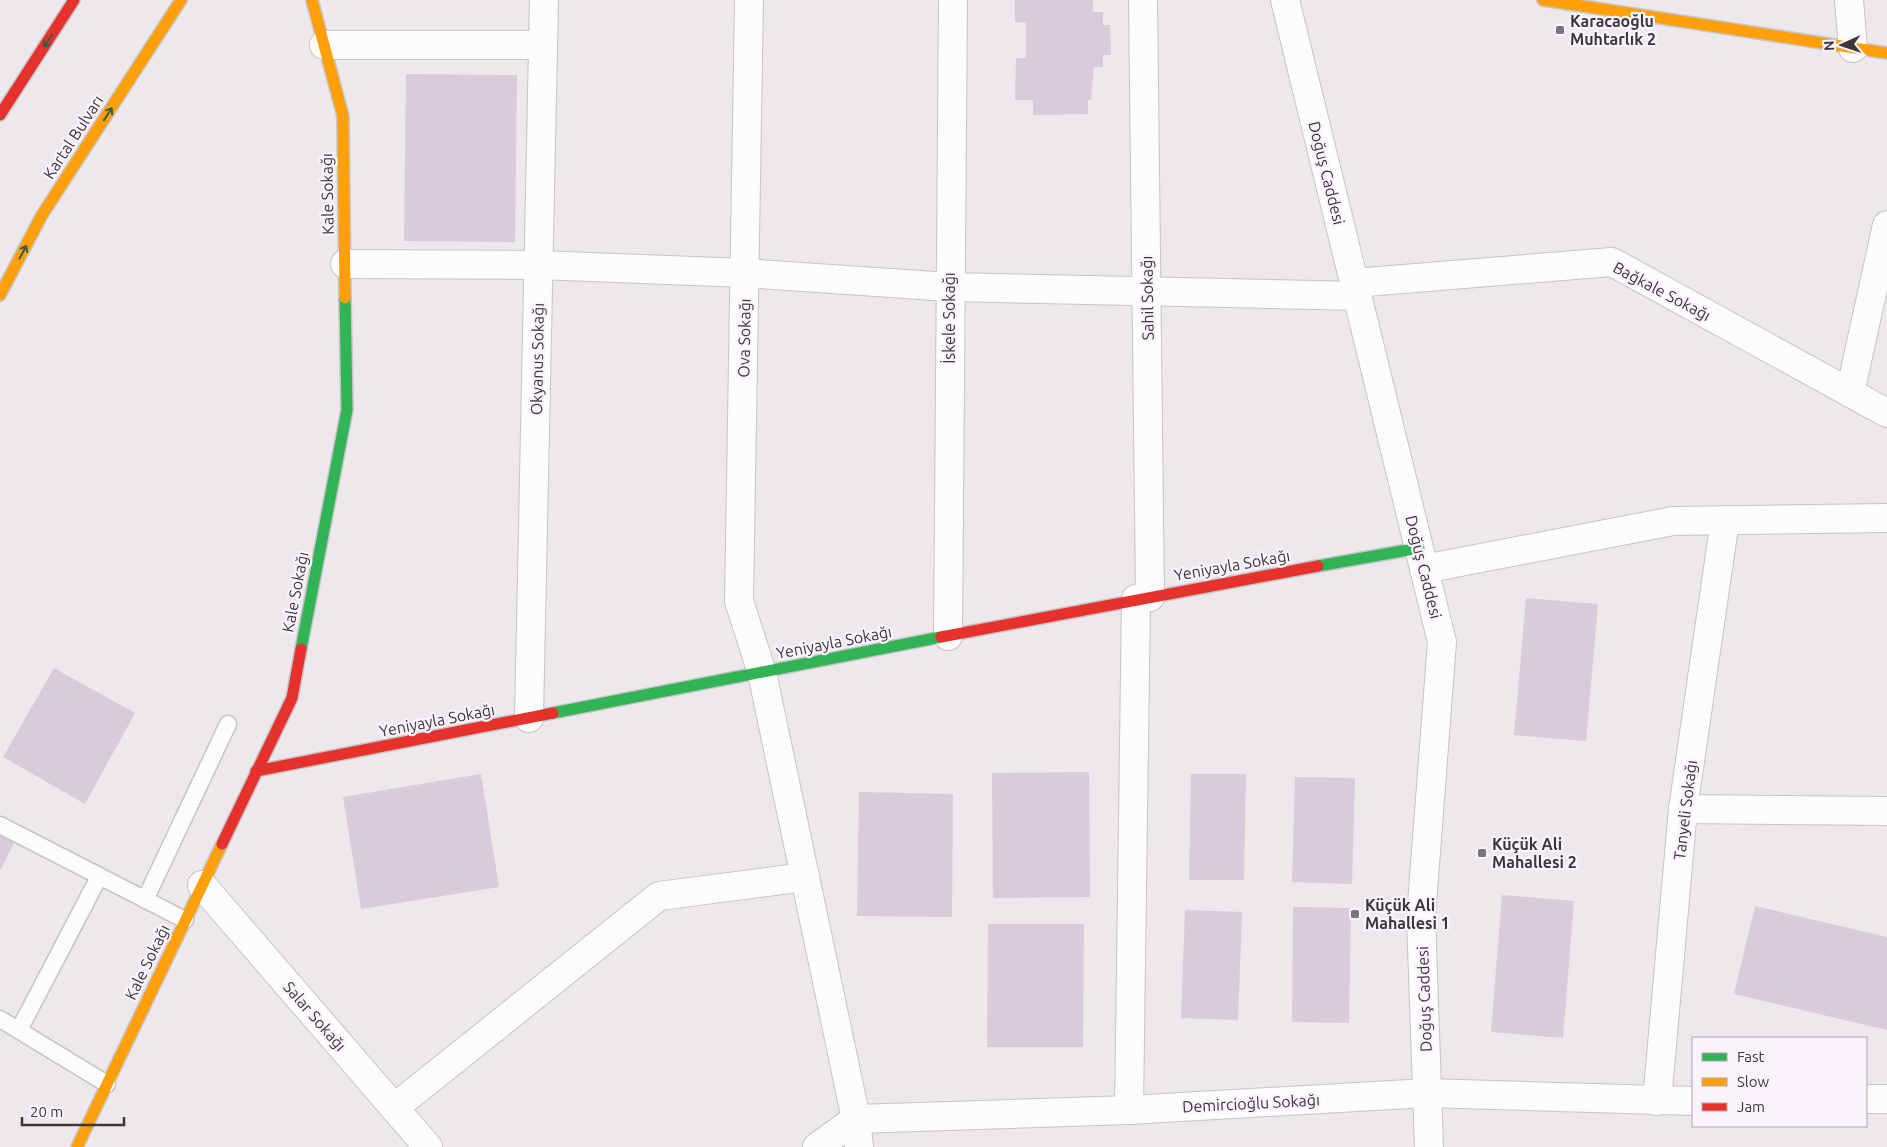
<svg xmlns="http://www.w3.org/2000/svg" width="1887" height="1147" viewBox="0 0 1887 1147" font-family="Ubuntu,sans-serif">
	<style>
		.building { fill: #dacbda }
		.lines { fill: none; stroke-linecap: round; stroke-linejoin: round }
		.lane-casing { stroke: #c7c4c7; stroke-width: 19 }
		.street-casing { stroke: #c7c4c7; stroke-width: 30 }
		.fast-casing { stroke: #c7c4c7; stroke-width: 14 }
		.slow-casing { stroke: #c7c4c7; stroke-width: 14 }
		.jam-casing { stroke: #c7c4c7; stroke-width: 14 }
		.lane { stroke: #fcfcfc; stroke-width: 16 }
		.street { stroke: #fcfcfc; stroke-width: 28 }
		.fast { stroke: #30b455; stroke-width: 11 }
		.slow { stroke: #ff9f0a; stroke-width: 11 }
		.jam { stroke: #e5322d; stroke-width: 11 }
		.oneway { stroke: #385d43 }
		.poi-dot { fill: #797679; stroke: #fbf3fb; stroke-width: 2 }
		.labels { text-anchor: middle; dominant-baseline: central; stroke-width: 4.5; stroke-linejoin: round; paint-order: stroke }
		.poi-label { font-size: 16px; font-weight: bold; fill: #3b383b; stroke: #fbf3fb; text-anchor: start }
		.street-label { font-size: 16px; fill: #3b383b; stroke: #fbf3fb }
	</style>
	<rect width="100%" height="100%" fill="#ece8ec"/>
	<g class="building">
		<path d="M 1015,0 L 1093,0 L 1093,12 L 1103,12 L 1103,25 L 1110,25 L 1111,55 L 1103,55 L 1103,67 L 1094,67 L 1091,100 L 1088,100 L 1088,114 L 1033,115 L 1033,100 L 1015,100 L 1016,58 L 1026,58 L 1026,23 L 1015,22 Z"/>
		<path d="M 406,74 L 517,75 L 515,242 L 404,241 Z"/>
		<path d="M 1526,598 L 1598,604 L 1586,741 L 1514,735 Z"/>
		<path d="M 54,668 L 135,713 L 85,804 L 3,757 Z"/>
		<path d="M 1089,772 L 1090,897 L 993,898 L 992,773 Z"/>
		<path d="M 481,774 L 499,887 L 361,909 L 343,797 Z"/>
		<path d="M 1191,774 L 1246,774 L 1244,880 L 1189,880 Z"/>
		<path d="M 1295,777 L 1355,778 L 1352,884 L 1292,882 Z"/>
		<path d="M 859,792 L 953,794 L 952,917 L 857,916 Z"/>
		<path d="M 0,835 L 14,843 L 0,871 Z"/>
		<path d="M 1502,895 L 1574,901 L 1563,1038 L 1491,1032 Z"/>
		<path d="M 1755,906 L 1887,937 L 1887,1030 L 1734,994 Z"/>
		<path d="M 1293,907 L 1351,908 L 1349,1023 L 1292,1022 Z"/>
		<path d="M 1185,910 L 1242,912 L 1238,1020 L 1181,1018 Z"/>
		<path d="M 988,924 L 1084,924 L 1083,1047 L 987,1047 Z"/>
	</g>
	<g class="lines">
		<g class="lane-casing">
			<g id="lane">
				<path d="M 0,825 L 185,920"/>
				<path d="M 145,900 L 228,724"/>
				<path d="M 0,1019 L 107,1084"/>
				<path d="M 19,1030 L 99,877"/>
			</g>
		</g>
		<g class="street-casing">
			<g id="street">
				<path d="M 749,0 L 739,601 L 762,673 L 856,1119 L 859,1147"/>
				<path d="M 1143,0 L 1150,597"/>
				<path d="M 1285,0 L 1442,642 L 1421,917 L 1429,1147"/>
				<path d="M 1849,0 L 1853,48"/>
				<path d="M 324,45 L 543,45"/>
				<path d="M 345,264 L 539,265 L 745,273 L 949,287 L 1358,296"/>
				<path d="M 1354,283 L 1612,262 L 1887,413"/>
				<path d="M 1850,393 L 1887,225"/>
				<path d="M 1424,569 L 1673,521 L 1887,518"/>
				<path d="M 948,636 L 953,0"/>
				<path d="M 529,718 L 544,0"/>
				<path d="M 1683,809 L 1887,811"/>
				<path d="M 202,885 L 428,1147"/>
				<path d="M 1866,1099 L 1887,1099"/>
				<path d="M 1657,1101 L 1683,809 L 1725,520"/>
				<path d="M 394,1108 L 659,896 L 805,877"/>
				<path d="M 1129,1110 L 1136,599"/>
				<path d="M 817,1147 L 856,1119 L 1129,1110 L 1427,1093 L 1693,1101"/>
			</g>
		</g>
		<g class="fast-casing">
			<g id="fast">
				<path d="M 1318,566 L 1419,548"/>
				<path d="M 301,649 L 347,410 L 345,298"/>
				<path d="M 553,713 L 941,637"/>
			</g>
		</g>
		<g class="slow-casing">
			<g id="slow">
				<path d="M 312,0 L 343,116 L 345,298"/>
				<path d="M 1543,0 L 1887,53"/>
				<path d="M 0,295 L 42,215 L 181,0"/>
				<path d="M 77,1147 L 222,844"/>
			</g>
		</g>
		<g class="jam-casing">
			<g id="jam">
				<path d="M 0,115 L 74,0"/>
				<path d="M 941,637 L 1318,566"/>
				<path d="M 256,771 L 553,713"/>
				<path d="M 222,844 L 292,698 L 301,649"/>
			</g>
		</g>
		<use href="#lane" class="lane"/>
		<use href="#street" class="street"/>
		<use href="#fast" class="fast"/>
		<use href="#slow" class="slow"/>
		<use href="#jam" class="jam"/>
	</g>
	<defs><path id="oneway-shaft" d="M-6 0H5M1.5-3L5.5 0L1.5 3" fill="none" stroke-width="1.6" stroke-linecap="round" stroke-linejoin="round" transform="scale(1.25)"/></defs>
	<g class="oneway">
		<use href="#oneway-shaft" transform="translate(48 41) rotate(123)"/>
		<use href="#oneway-shaft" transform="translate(108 114) rotate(-57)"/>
		<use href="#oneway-shaft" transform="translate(23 252) rotate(-62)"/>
	</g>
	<g class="poi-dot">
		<rect x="1555" y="25" width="10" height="10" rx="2.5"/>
		<rect x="1477" y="848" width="10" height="10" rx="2.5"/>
		<rect x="1350" y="909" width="10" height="10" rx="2.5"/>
	</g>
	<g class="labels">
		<g class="poi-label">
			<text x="1570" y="21">Karacaoğlu<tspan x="1570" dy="18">Muhtarlık 2</tspan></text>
			<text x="1492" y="844">Küçük Ali<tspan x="1492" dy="18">Mahallesi 2</tspan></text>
			<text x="1365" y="905">Küçük Ali<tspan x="1365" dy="18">Mahallesi 1</tspan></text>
		</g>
		<g class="street-label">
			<text transform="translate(73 137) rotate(-57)">Kartal Bulvarı</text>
			<text transform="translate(1327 173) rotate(76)">Doğuş Caddesi</text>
			<text transform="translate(327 194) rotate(-91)">Kale Sokağı</text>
			<text transform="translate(1662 291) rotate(28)">Bağkale Sokağı</text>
			<text transform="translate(1147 298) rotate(-91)">Sahil Sokağı</text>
			<text transform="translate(949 318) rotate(-90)">İskele Sokağı</text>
			<text transform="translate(744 338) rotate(-89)">Ova Sokağı</text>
			<text transform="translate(537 359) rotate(-89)">Okyanus Sokağı</text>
			<text transform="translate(1232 565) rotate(-10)">Yeniyayla Sokağı</text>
			<text transform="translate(1424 567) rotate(76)">Doğuş Caddesi</text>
			<text transform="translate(295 592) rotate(-79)">Kale Sokağı</text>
			<text transform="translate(834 642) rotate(-11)">Yeniyayla Sokağı</text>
			<text transform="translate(437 720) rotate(-11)">Yeniyayla Sokağı</text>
			<text transform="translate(1685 810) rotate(-83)">Tanyeli Sokağı</text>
			<text transform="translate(147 962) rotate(-64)">Kale Sokağı</text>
			<text transform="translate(1424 999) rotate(-92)">Doğuş Caddesi</text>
			<text transform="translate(315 1016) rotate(49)">Salar Sokağı</text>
			<text transform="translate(1251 1103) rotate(-3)">Demircioğlu Sokağı</text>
		</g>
	</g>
	<rect x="1692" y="1037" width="175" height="90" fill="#fbf3fb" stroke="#aea8ae"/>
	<rect x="1702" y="1053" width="25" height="8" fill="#30b455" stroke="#aea8ae"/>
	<text x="1737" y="1062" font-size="15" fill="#3b383b">Fast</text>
	<rect x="1702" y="1078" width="25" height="8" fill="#ff9f0a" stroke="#aea8ae"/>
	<text x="1737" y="1087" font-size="15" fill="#3b383b">Slow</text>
	<rect x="1702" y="1103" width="25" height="8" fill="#e5322d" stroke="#aea8ae"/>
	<text x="1737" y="1112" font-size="15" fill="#3b383b">Jam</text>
	<g transform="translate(1842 45) rotate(267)" stroke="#fbf3fb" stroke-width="4" paint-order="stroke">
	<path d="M0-4L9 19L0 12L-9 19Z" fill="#3b383b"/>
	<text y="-8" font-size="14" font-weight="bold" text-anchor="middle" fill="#3b383b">N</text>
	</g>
	<path d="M22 1117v8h102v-8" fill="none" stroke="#3b383b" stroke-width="2.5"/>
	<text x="30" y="1117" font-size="15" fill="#3b383b" stroke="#fbf3fb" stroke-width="4" paint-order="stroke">20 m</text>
</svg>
